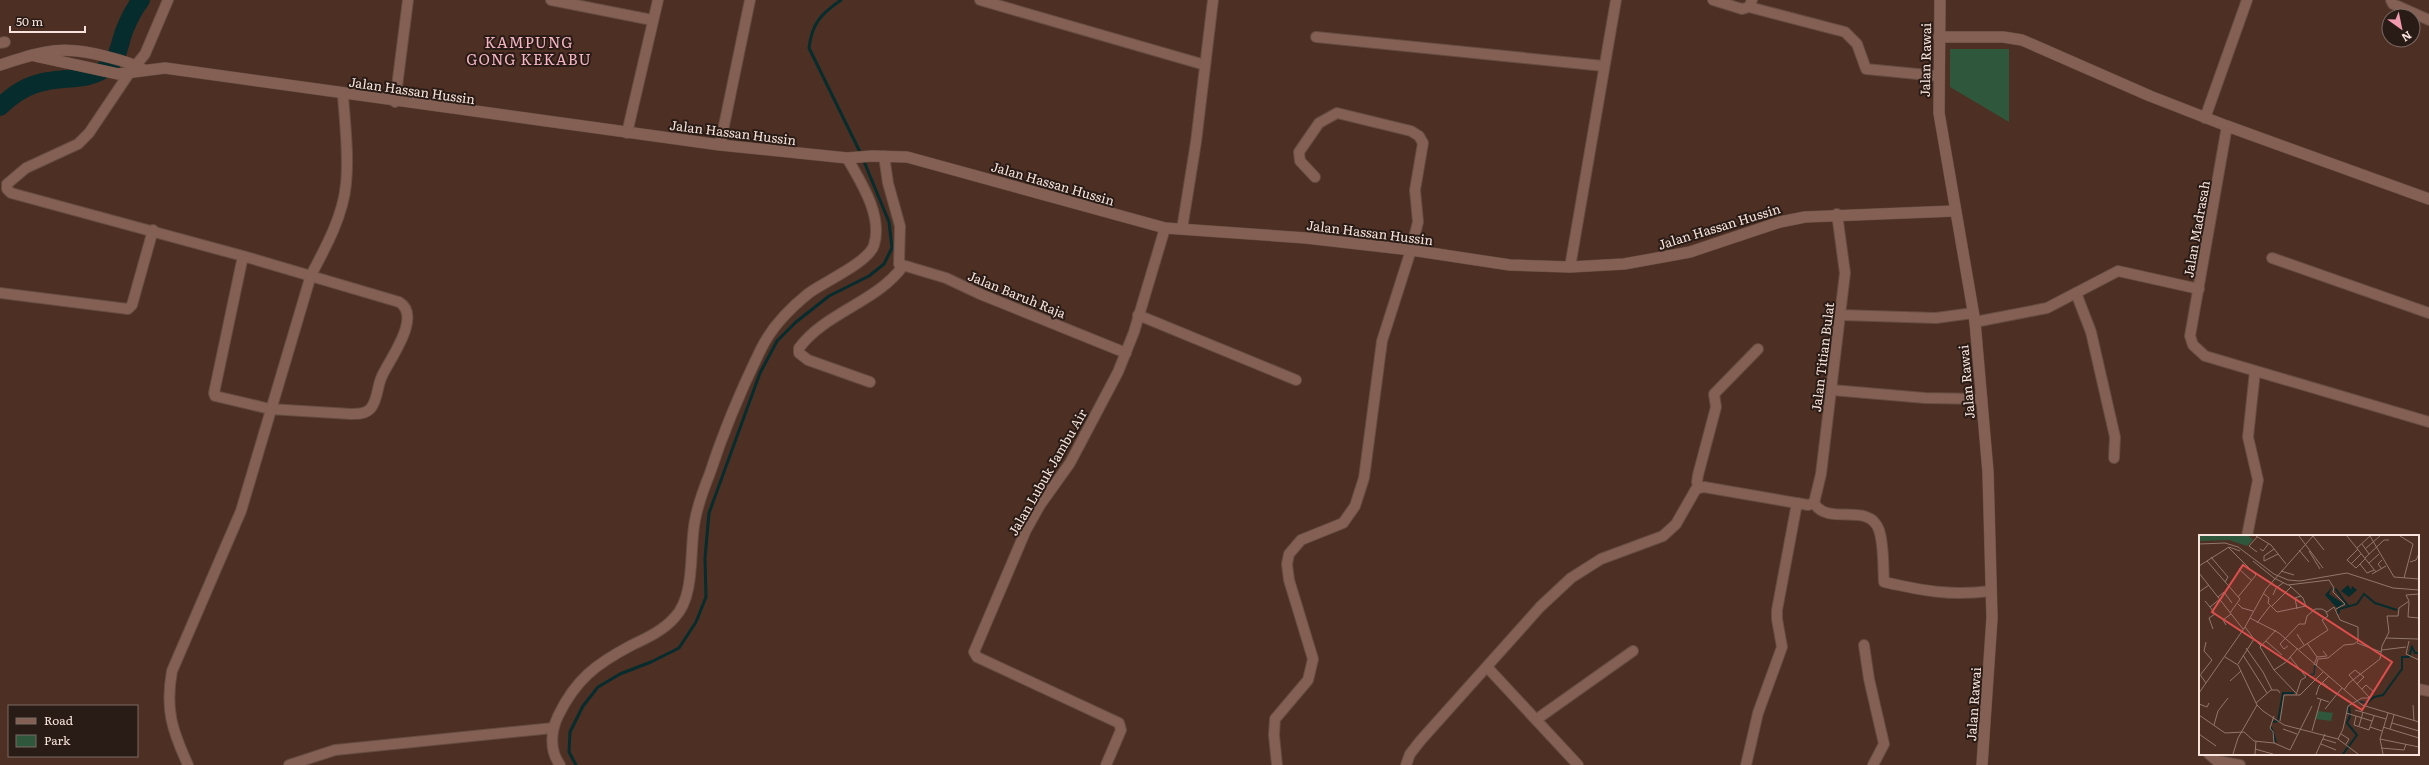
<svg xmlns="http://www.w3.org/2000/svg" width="2429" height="765" viewBox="0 0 2429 765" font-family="Literata,serif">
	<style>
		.green { fill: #2e573c }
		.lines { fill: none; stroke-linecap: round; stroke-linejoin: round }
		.stream { stroke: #062c2d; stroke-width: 3 }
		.river { stroke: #062c2d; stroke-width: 18 }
		.minor-casing { stroke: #654c41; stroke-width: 12 }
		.tertiary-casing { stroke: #654c41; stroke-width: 12 }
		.secondary-casing { stroke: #654c41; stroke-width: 12 }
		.minor { stroke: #836053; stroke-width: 10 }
		.tertiary { stroke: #836053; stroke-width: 11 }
		.secondary { stroke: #836053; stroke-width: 11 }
		.labels { text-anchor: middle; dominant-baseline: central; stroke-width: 4; stroke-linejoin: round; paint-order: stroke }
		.street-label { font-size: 13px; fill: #f8e4dc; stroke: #291b16 }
		.quarter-label { font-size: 15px; letter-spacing: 1px; fill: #f7b4c3; stroke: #291b16 }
		.inset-river { fill: none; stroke: #062c2d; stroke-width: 2 }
		.inset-road { fill: none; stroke: #91776d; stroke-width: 1 }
		.view { fill: #dd4e4c; fill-opacity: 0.15; stroke: #dd4e4c; stroke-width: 2 }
		.inset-edge { fill: none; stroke: #f8e4dc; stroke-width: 2 }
	</style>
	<rect width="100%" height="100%" fill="#4d2f23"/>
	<path class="green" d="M 1950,49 L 2009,49 L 2009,122 L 1950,87 Z"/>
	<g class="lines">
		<g class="stream">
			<path d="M 841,0 C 821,14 812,23 809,48 L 861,154"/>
			<path d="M 576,765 L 569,752 L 570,732 L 583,706 L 598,687 L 620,674 L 651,662 L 679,648 L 696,622 L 706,597 L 705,558 L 709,513 L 760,373 L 777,341 L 796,322 L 829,296 L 869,276 L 884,264 L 892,248 L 889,222 L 863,159"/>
		</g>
		<path class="river" d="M 0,107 C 13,94 29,84 48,81 C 70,77 90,81 109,66 C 119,58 120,40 125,29 C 129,19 134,9 141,0"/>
		<g class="minor-casing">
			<g id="minor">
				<path d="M 168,0 L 145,54 L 128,75 L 89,133 L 78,144 L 26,168 L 7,184 L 7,189 L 11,193 L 243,256 L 399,302 C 423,316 389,360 382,376 C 377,386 378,399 371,408 C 366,414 358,414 351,414 L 270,409 L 215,396 L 214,393 L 243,256"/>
				<path d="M 551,0 L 652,20"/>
				<path d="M 980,0 L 1205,65"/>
				<path d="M 1713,0 L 1742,9 L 1749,7 L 1752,0"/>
				<path d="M 2391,0 L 2393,4 L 2429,20"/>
				<path d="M 1749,7 L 1845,32 L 1857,44 L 1866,69 L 1938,76"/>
				<path d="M 1316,37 L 1604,66"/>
				<path d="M 0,43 L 5,42"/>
				<path d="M 395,102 L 408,0"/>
				<path d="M 2205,118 L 2247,0"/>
				<path d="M 2227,126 L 2190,336 L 2193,345 L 2205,356 L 2429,422"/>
				<path d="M 627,133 L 658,0"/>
				<path d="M 720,145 L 750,0"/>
				<path d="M 884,156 L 888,183 L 900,226 L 899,264 L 946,278 L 980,294 L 1126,353"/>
				<path d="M 1182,229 L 1196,142 L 1213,0"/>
				<path d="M 2272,258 L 2429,313"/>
				<path d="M 1570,267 L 1616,0"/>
				<path d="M 0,293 L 128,309 L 132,305 L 153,230"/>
				<path d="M 2076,293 L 2091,332 L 2115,437 L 2114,458"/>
				<path d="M 1138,315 L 1296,380"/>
				<path d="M 1841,315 L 1936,318 L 1973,313"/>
				<path d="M 1975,322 L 2047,308 L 2118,271 L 2199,289"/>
				<path d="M 870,382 L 808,360 L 799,353 L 799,348 C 826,312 877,302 903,266"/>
				<path d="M 1832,390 L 1925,398 L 1982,399"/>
				<path d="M 1699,487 L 1697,482 L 1698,475 L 1716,407 L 1714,394 L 1758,349"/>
				<path d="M 1814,503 L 1821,474 L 1845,273 L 1837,214"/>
				<path d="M 1814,503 C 1828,527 1869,501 1879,530 C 1884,545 1883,566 1884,582 C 1924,591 1950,596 1991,591"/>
				<path d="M 2247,536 L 2258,480 L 2248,437 L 2255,371"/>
				<path d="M 1864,645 L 1869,679 L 1884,744 L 1873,765"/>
				<path d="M 1487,667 L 1578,765"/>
				<path d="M 2418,689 L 2429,691"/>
				<path d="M 1537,719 L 1633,651"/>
				<path d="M 2209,754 L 2217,761 L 2240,765"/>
				<path d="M 188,765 C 172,730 165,709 172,671 L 241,511 L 311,275 C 326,247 343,216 346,184 C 349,155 345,124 343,95"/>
				<path d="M 289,765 L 335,750 L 553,728"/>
				<path d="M 560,765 C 549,750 551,731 558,716 C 576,679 596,664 632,645 C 647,638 664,630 675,617 C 696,595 689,548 695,520 C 698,504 704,488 710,473 C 724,430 741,390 761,349 C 772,326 789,309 809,293 C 824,282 869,262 874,245 C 883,216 861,182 847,158"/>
				<path d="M 1106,765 L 1121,730 L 1119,723 L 977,657 L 974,652 L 1026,530 L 1040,505 L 1070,463 L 1118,372 L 1134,332 L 1165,228"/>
				<path d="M 1277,765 L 1274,735 L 1275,719 L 1308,680 L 1313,659 L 1289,580 L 1287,564 L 1289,554 L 1301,540 L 1343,523 L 1355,506 L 1364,478 L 1382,341 L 1411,250 L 1418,222 L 1415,190 L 1423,143 L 1419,136 L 1411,131 L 1337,113 L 1319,123 L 1299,152 L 1300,161 L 1315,177"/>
				<path d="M 1406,765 L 1410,754 L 1421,740 L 1540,607 L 1571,578 L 1601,559 L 1663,536 L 1676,524 L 1696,489 L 1704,487 L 1808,505 L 1814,503"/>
				<path d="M 1746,765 L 1758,713 L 1782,647 L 1777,619 L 1777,610 L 1797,503"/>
			</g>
		</g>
		<g class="tertiary-casing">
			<g id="tertiary">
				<path d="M 1939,37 L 2003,37 L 2022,40 L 2150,96 L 2227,126 L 2429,199"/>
				<path d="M 35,56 L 118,74 L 165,68 L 720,145 L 847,158 L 872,156 L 907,157 L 1165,228 L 1306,238 L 1411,250 L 1510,265 L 1570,267 L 1624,264 L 1690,252 L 1780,222 L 1805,217 L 1954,211"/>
				<path d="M 0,65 C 44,51 62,44 108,57 C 120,60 132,63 142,69"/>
			</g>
		</g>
		<g class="secondary-casing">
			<path id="secondary" d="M 1940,0 L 1939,113 L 1975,322 L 1988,472 L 1992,618 L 1982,765"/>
		</g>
		<use href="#minor" class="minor"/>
		<use href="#tertiary" class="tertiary"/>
		<use href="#secondary" class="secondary"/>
	</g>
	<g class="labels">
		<g class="street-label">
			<text transform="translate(1925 60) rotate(-89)">Jalan Rawai</text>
			<text transform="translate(412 90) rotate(8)">Jalan Hassan Hussin</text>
			<text transform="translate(733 132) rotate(7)">Jalan Hassan Hussin</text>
			<text transform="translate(1053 183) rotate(16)">Jalan Hassan Hussin</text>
			<text transform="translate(1719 226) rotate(-17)">Jalan Hassan Hussin</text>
			<text transform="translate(2196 229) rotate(-80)">Jalan Madrasah</text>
			<text transform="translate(1370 232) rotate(7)">Jalan Hassan Hussin</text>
			<text transform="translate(1017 294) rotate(22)">Jalan Baruh Raja</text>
			<text transform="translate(1822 357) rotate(-83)">Jalan Titian Bulat</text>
			<text transform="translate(1966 382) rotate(-95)">Jalan Rawai</text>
			<text transform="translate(1047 472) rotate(-60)">Jalan Lubuk Jambu Air</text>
			<text transform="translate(1973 704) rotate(-86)">Jalan Rawai</text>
		</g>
		<g class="quarter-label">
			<text x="529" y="41">KAMPUNG<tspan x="529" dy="17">GONG KEKABU</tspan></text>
		</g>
	</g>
	<g transform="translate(2199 535)">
		<rect width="220" height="220" fill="#4d2f23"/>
		<path d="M 0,1 L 50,1 L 54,5 L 48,11 L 30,5 L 0,6 ZM 119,176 L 134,178 L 132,186 L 117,184 Z" fill="#2e573c"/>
		<path d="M 149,50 L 152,55 L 153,51 L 158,55 L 150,62 L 142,56 ZM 133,52 L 130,59 L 145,69 L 138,73 L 126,60 Z" fill="#062c2d"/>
		<path class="inset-river" d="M 136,53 L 149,71M 139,79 L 140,74 L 158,69 L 165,59 L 176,68 L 198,75M 108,141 L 115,139 L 116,130M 158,166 L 168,168 L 175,162 L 184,160 L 203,134 L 203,122 L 210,122 L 213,112 L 216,118 L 220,118M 74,187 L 79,186 L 84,158 L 95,158M 72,192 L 77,207M 144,219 L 158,200 L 148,188 L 151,181 L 150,172"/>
		<path class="inset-road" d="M 57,1 L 72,10 L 87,29M 100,1 L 124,33M 114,1 L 125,15M 148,1 L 177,37M 171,1 L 195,42 L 220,44M 201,1 L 214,9 L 205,43M 58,2 L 50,11 L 58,17M 0,9 L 26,8 L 39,12 L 75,39 L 89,45 L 101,46 L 148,38 L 194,53 L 220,55M 163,9 L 170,19M 29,12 L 57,40 L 39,62M 158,13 L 171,1M 61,14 L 64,16 L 70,8M 75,14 L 65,21 L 65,26 L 79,19M 159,14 L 148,25 L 157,33 L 166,24M 166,14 L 181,1M 100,15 L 110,27M 110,16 L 121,34M 12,22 L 29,42 L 26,47M 166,23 L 185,5 L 190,5M 8,26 L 41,64 L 31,78M 54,26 L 75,43 L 89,50 L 130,45 L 135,53 L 134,57 L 146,69 L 137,74M 211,27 L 217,25 L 220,19M 46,28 L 40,34 L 52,45M 170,28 L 180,19M 152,29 L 162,19M 161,29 L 168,38 L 175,35M 0,31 L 30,12 L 41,16M 183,34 L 179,29 L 183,25M 82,36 L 95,40M 0,38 L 44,94M 173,39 L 187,31M 0,57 L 10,50M 64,58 L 70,63 L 69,68 L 78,77 L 107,71 L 104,63 L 90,50M 74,60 L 77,53 L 84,48M 19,62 L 25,57 L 33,68M 6,66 L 11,72 L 21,64M 210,67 L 209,82 L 220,83M 39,69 L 43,73 L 54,76M 11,72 L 16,79 L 10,83 L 14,94M 72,72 L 92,52M 98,74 L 96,63 L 102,61M 51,83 L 80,98 L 163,170M 58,88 L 71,71M 27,90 L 24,85 L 32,79M 46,92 L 55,104M 77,95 L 61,112 L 75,135 L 87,127 L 99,113M 98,99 L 105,110M 187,103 L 219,104M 67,106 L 83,120M 210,106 L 207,119 L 220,125M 108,108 L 118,122 L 115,130M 158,108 L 182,117M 89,111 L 85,114 L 81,109 L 100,89 L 106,89 L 108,81 L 116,74 L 123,74 L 128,77 L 135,72 L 141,85 L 159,92 L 159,106 L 155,109 L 145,110 L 129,123 L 119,124 L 117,131M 47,113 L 64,137 L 73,155M 100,114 L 129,95 L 123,85 L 129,81 L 127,77M 183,115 L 207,112M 44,120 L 68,158M 26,122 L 39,130 L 58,170 L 64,176 L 85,190 L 139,204 L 159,219M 91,122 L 107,142 L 102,145 L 97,160M 118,122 L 128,121 L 124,116M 39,129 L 55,104 L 62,111M 75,135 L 97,158M 0,138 L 7,148M 2,139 L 13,125 L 5,116 L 7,107M 31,146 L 42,136M 123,147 L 137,159M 163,154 L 167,150 L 175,157M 145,155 L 150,148 L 181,124 L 183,111 L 190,97 L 188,81 L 199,81 L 200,73 L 210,66 L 207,60 L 220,59M 0,158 L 46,92 L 67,54 L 114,1M 117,160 L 120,151 L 130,141M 118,163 L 130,167M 57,168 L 72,155 L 79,155 L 81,158M 0,169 L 8,172 L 10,168M 163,170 L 220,187M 214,170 L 215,186M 126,174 L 143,153M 156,175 L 187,184M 147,178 L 173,186M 0,180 L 26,198 L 45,197 L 55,206 L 75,208 L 91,215 L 113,171M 75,181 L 71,193 L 74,197 L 75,208M 157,181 L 155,190 L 170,195 L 175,181M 81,186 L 85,160 L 101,160 L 124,137M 193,188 L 220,196M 15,190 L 19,176 L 29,163M 160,191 L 164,177M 171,192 L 183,196M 184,192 L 220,203M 84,194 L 98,199M 191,194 L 195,180M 113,196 L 122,164M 0,199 L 17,211M 142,199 L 150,204 L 147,209M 124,204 L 137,208M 139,204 L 144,194 L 149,171 L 163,163 L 170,163 L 170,162 L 158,149 L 150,140 L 156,135 L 165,142 L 158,149M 181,204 L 220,212M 122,209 L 137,215M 182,213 L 205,215 L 207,209M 56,214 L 74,219M 34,219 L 39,203 L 58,170M 56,219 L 57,206M 117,219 L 126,199M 184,219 L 181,204 L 189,178"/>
		<path class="view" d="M 44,30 L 193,127 L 163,175 L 13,77 Z"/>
		<rect width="220" height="220" class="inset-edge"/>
	</g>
	<rect x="8" y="705" width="130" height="52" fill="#291b16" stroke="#7c6b65"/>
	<rect x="16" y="718" width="20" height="6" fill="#836053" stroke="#7c6b65"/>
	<text x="44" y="725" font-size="12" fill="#f8e4dc">Road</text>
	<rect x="16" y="735" width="20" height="12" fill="#2e573c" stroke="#7c6b65"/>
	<text x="44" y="745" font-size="12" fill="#f8e4dc">Park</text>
	<g transform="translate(2401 28) rotate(147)"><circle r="19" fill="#291b16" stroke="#7c6b65"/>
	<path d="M0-3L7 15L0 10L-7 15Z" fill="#f29aaf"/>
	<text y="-6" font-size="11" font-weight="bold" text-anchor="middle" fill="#f8e4dc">N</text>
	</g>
	<path d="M10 26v6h75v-6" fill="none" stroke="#f8e4dc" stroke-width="2"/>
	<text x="16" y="26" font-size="12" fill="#f8e4dc" stroke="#291b16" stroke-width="3" paint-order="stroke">50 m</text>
</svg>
